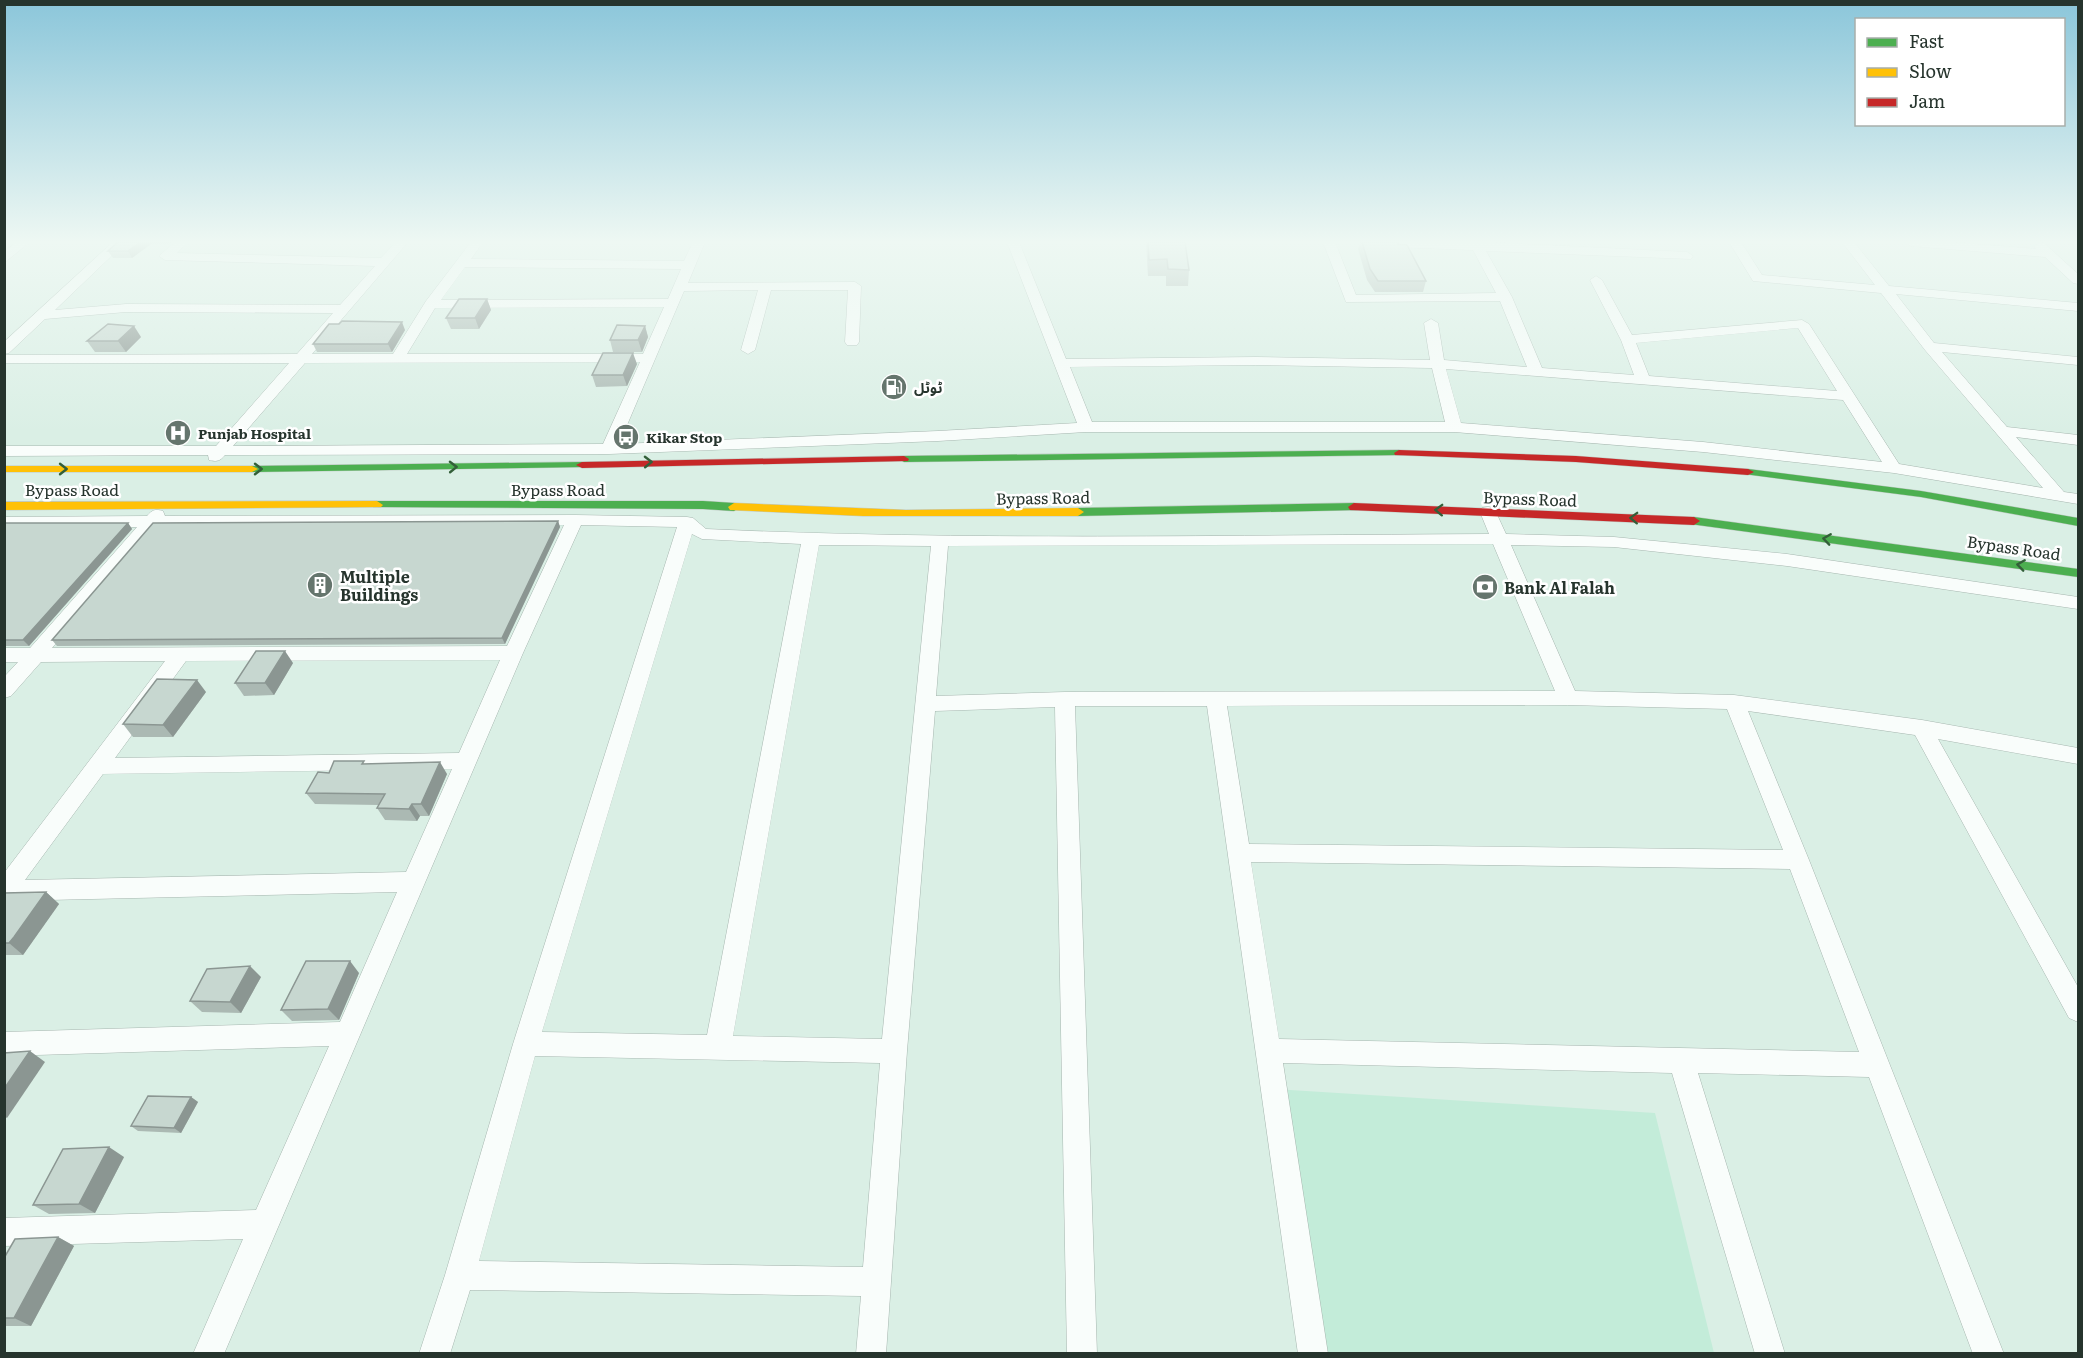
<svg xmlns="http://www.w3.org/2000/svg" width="2083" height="1358" viewBox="0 0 2083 1358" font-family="Literata,'Noto Sans Arabic',serif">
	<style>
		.green { fill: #c3ecd9 }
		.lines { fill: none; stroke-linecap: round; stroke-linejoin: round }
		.street-casing { stroke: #a6b6af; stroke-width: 1 }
		.fast-casing { stroke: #bec9c3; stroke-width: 1 }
		.slow-casing { stroke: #bec9c3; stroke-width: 1 }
		.jam-casing { stroke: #bec9c3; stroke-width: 1 }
		.street { fill: #f9fdfb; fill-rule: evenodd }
		.fast { fill: #4caf50; fill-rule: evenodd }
		.slow { fill: #ffc107; fill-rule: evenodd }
		.jam { fill: #c62828; fill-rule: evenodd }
		.wall { fill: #abb9b3 }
		.shaded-wall { fill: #8b9692 }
		.building { fill: #c7d7d0; stroke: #8b9692; stroke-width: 1.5 }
		.oneway { stroke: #335f39 }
		.labels { text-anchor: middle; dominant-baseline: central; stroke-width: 5; stroke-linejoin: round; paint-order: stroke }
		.far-poi-label { font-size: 14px; font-weight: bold; fill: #26342d; stroke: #fff; text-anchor: start }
		.street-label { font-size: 16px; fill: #26342d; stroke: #fff }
		.poi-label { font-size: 16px; font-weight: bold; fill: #26342d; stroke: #fff; text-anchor: start }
	</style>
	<rect width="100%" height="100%" fill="#daefe5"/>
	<path class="green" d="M 1274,1089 L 1655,1113 L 1714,1353 L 1312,1353 Z"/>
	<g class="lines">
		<g class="street-casing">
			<g id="street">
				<path d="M 17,242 L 30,242 L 4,263 L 4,252 Z"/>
				<path d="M 113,242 L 126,242 L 55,310 L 126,304 L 340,305 L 375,266 L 165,260 L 159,256 L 175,242 L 188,242 L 177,253 L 381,258 L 396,242 L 408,242 L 312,354 L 393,354 L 426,301 L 471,242 L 483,242 L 471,259 L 684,261 L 693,242 L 705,242 L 688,283 L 855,282 L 861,286 L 859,342 L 857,345 L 847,345 L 845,342 L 848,290 L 771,290 L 755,350 L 748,354 L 741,350 L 758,290 L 684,291 L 619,444 L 938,431 L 1077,423 L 1007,242 L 1019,242 L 1066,359 L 1256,357 L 1430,360 L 1424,323 L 1431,319 L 1438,323 L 1444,360 L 1527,367 L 1500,301 L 1346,302 L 1323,242 L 1335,242 L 1356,295 L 1496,293 L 1473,250 L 1367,246 L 1361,242 L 1481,242 L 1687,252 L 1693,256 L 1691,259 L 1486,251 L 1512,297 L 1542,368 L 1634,375 L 1621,340 L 1590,280 L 1596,276 L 1602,280 L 1632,335 L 1802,320 L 1809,324 L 1899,464 L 2043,488 L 1925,350 L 1881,293 L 1753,281 L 1729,242 L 1741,242 L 1762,275 L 1875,285 L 1842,242 L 1854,242 L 1889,286 L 2078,303 L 2078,311 L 1896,294 L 1934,343 L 2078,357 L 2078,365 L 1942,352 L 2007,427 L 2078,435 L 2078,445 L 2016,437 L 2064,492 L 2078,494 L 2078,504 L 1894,473 L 1703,452 L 1454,432 L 1086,432 L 938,441 L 609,454 L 225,455 C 220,461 217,462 209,460 L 208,455 L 4,456 L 4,446 L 216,446 L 289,363 L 4,363 L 4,355 L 297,354 L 333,313 L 126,312 L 45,319 L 9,353 L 4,354 L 4,342 ZM 465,267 L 681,269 L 668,299 L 441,300 ZM 664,307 L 643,354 L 407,354 L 435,308 ZM 1798,328 L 1837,391 L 1649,376 L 1636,343 ZM 640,362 L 603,444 L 233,446 L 305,363 ZM 1256,365 L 1432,368 L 1445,422 L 1092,422 L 1070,367 ZM 1446,369 L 1843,400 L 1882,462 L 1703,442 L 1461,423 Z"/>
				<path d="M 1905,242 L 1950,242 L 2036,249 L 2034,246 L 2040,242 L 2044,243 L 2078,274 L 2078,284 L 2073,283 L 2045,257 L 1911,246 Z"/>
				<path d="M 1488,507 L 1494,508 L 1506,534 L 1614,537 L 1787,554 L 2078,597 L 2078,609 L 1787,566 L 1614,547 L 1511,545 L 1575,691 L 1734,695 L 1922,720 L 2078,748 L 2078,764 L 1938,739 L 2078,987 L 2078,1022 L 2069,1018 L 1915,735 L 1748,711 L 1809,860 L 2004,1354 L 1973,1354 L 1869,1077 L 1698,1073 L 1785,1354 L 1755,1354 L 1672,1073 L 1283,1063 L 1328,1354 L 1298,1354 L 1207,706 L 1075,706 L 1097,1354 L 1067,1354 L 1055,707 L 935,711 L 907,1051 L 886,1354 L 856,1354 L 861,1296 L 470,1290 L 450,1354 L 419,1354 L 445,1275 L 513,1044 L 677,527 L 581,525 L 523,653 L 224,1354 L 193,1354 L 243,1239 L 4,1246 L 4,1218 L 256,1210 L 329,1046 L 4,1056 L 4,1032 L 340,1022 L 397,892 L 4,901 L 4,873 L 165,661 L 41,662 L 11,696 L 4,698 L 4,677 L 18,662 L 4,662 L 4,648 L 30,648 L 137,527 L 4,527 L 4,517 L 147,516 C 152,510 155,509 163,511 L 165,516 L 575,515 L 687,517 L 693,518 L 706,529 C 967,541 1228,535 1489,534 L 1480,512 L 1482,508 ZM 564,525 L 507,646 L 52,648 L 156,527 ZM 692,534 L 702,539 L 801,544 L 707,1035 L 542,1032 ZM 1493,544 L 1555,691 L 1065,692 L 936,696 L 948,546 ZM 819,545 L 931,546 L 882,1039 L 733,1036 ZM 500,660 L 459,753 L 115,758 L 186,661 ZM 1568,705 L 1727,709 L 1783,850 L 1249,844 L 1227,706 ZM 452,769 L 406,872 L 25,880 L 103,774 ZM 1251,862 L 1790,869 L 1859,1052 L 1279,1039 ZM 535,1056 L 880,1063 L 863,1267 L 479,1261 Z"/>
			</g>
		</g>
		<g class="fast-casing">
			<g id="fast">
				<path d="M 1399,450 L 1404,453 L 1403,455 L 904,462 L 899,459 L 904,456 Z"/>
				<path d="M 582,462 L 588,465 L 586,467 L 252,472 L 246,469 L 252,466 Z"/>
				<path d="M 1748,469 L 1921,491 L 2078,518 L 2078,526 L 1921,497 L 1744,474 L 1744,470 Z"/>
				<path d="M 377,501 L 703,501 L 734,503 L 740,507 L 734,511 L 703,509 L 373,507 L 371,505 Z"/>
				<path d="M 1354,503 L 1360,507 L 1358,510 L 1078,516 L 1072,512 L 1078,508 Z"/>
				<path d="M 1694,517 L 2078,569 L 2078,577 L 1690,524 L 1688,521 Z"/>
			</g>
		</g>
		<g class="slow-casing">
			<g id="slow">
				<path d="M 4,466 L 252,466 L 258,469 L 252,472 L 4,472 Z"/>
				<path d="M 377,501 L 383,505 L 381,507 L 4,510 L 4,502 Z"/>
				<path d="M 734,503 L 906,510 L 1078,508 L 1084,512 L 1078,516 L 863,516 L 730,510 L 728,507 Z"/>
			</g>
		</g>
		<g class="jam-casing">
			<g id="jam">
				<path d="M 1399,450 L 1576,456 L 1748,469 L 1754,472 L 1748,475 L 1576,462 L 1395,455 L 1394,453 Z"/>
				<path d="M 904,456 L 909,459 L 908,461 L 582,468 L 576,465 L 582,462 Z"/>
				<path d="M 1354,503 L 1694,517 L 1700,521 L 1694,525 L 1350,510 L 1348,507 Z"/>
			</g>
		</g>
		<use href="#street" class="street"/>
		<use href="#fast" class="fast"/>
		<use href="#slow" class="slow"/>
		<use href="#jam" class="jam"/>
	</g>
	<g class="wall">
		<path d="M 118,242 L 172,242 L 169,244 L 151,244 L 132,258 L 113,258 L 108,251 Z"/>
		<path d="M 1146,242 L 1185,242 L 1189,270 L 1188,286 L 1166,286 L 1166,276 L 1148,276 Z"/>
		<path d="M 1360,242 L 1398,242 L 1398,244 L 1426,281 L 1423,292 L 1375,292 L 1367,280 L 1358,249 Z"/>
		<path d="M 487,299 L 491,310 L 479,329 L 451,329 L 446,318 Z"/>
		<path d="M 645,326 L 648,337 L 642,352 L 613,352 L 610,340 Z"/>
		<path d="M 405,330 L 392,352 L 317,352 L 313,344 Z"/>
		<path d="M 141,337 L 126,352 L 95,352 L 87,341 Z"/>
		<path d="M 637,364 L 627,386 L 596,387 L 592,375 Z"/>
		<path d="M 558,521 L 560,527 L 505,644 L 57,646 L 52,640 Z"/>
		<path d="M 4,523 L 128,523 L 132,529 L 29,646 L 4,646 Z"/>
		<path d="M 293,663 L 274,695 L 244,696 L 235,683 Z"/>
		<path d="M 206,692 L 173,737 L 133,737 L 123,724 Z"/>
		<path d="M 366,764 L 447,774 L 429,816 L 420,816 L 417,821 L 385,820 L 377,808 L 379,805 L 315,804 L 306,793 L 329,773 Z"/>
		<path d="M 46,892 L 59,904 L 23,955 L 4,955 L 4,893 Z"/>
		<path d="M 359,973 L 339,1020 L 292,1021 L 281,1010 Z"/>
		<path d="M 261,977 L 241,1013 L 202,1012 L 190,1001 Z"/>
		<path d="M 191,1097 L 198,1102 L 181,1133 L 138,1131 L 131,1126 Z"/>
		<path d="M 124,1157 L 95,1213 L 49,1214 L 33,1205 Z"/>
		<path d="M 58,1237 L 74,1246 L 31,1326 L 4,1326 L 4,1258 Z"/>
	</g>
	<g class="shaded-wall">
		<path d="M 140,242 L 149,242 L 151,244 L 132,258 L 128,251 Z"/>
		<path d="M 487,299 L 491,310 L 479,329 L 475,318 Z"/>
		<path d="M 402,322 L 405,330 L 392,352 L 388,344 Z"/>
		<path d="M 134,326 L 141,337 L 126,352 L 118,341 Z"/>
		<path d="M 645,326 L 648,337 L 642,352 L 638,340 Z"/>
		<path d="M 633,353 L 637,364 L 627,386 L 623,375 Z"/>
		<path d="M 558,521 L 560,527 L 505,644 L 502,638 Z"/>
		<path d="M 128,523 L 132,529 L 29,646 L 23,640 Z"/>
		<path d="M 285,651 L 293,663 L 274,695 L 265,683 Z"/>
		<path d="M 197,680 L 206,692 L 173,737 L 163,725 Z"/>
		<path d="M 440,762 L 447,774 L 429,816 L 421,804 Z"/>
		<path d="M 412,804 L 420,816 L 417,821 L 409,809 Z"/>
		<path d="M 46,892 L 59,904 L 23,955 L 9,943 Z"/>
		<path d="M 350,961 L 359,973 L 339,1020 L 328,1009 Z"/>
		<path d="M 250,966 L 261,977 L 241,1013 L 230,1002 Z"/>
		<path d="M 30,1051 L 45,1062 L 7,1118 L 4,1116 L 4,1089 Z"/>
		<path d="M 191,1097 L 198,1102 L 181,1133 L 174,1128 Z"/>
		<path d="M 109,1147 L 124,1157 L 95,1213 L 79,1204 Z"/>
		<path d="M 58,1237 L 74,1246 L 31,1326 L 14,1318 Z"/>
	</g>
	<g class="building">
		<path d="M 118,242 L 140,242 L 128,251 L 108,251 Z"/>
		<path d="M 1148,242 L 1185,242 L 1189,270 L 1168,269 L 1167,259 L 1149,260 Z"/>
		<path d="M 1362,242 L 1398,242 L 1398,244 L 1407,245 L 1426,281 L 1378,281 L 1370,269 Z"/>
		<path d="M 459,299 L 487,299 L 475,318 L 446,318 Z"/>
		<path d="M 342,321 L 402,322 L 388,344 L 313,344 L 329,324 L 339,324 Z"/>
		<path d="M 108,324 L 134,326 L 118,341 L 87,341 Z"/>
		<path d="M 617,325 L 645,326 L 638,340 L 610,340 Z"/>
		<path d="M 603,353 L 633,353 L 623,375 L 592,375 Z"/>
		<path d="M 558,521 L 502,638 L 52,640 L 153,523 Z"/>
		<path d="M 4,523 L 128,523 L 23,640 L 4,640 Z"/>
		<path d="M 256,651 L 285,651 L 265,683 L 235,683 Z"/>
		<path d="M 157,679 L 197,680 L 163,725 L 123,724 Z"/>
		<path d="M 334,761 L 364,761 L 362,764 L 440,762 L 421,804 L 412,804 L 409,809 L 377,808 L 385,794 L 306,793 L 318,772 L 329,773 Z"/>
		<path d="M 46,892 L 14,937 L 9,943 L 4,943 L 4,893 Z"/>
		<path d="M 306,961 L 350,961 L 328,1009 L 281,1010 Z"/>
		<path d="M 250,966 L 230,1002 L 190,1001 L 207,969 Z"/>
		<path d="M 30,1051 L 4,1089 L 4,1053 Z"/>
		<path d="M 148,1096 L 191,1097 L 174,1128 L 131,1126 Z"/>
		<path d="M 109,1147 L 79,1204 L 33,1205 L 63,1149 Z"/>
		<path d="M 58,1237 L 14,1318 L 4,1318 L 4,1258 L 15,1239 Z"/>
	</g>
	<defs><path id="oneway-chevron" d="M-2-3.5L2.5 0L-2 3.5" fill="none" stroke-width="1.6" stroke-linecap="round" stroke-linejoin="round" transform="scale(1.5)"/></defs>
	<g class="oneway">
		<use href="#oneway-chevron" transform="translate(648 462) rotate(-1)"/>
		<use href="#oneway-chevron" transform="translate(453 467) rotate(-1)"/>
		<use href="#oneway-chevron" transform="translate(63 469)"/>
		<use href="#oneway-chevron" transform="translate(258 469)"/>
		<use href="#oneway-chevron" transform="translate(1439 510) rotate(-178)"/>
		<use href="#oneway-chevron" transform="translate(1634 518) rotate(-178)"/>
		<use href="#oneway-chevron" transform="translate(1827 539) rotate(-172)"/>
		<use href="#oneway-chevron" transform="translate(2021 565) rotate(-172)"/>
	</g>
	<linearGradient id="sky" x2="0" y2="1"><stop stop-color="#8bc6da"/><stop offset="0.56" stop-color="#eef8f3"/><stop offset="1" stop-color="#eef8f3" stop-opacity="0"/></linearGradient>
	<rect width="2083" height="432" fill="url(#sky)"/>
	<defs>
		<g id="fuel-disc" transform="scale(1.35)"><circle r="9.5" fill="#65756d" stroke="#fff"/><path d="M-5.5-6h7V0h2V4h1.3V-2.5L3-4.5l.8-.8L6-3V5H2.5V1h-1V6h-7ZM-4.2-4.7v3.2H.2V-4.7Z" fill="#fff"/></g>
		<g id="hospital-disc" transform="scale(1.35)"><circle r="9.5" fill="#65756d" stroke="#fff"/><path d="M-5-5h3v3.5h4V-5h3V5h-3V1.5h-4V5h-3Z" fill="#fff"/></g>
		<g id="bus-disc" transform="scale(1.35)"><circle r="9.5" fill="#65756d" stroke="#fff"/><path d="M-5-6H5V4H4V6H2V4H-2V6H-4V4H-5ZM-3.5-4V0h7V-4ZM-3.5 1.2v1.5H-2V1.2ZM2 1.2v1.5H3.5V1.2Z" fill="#fff"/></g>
		<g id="building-disc" transform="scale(1.35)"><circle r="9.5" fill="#65756d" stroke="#fff"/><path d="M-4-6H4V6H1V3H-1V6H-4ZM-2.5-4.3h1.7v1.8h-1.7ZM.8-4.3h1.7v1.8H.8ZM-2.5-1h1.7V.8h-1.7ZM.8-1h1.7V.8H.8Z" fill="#fff"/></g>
		<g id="bank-disc" transform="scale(1.35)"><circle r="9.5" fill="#65756d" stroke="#fff"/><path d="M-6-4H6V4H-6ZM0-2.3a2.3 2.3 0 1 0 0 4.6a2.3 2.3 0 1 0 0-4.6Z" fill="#fff"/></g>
	</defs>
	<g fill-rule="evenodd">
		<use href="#fuel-disc" x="894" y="387"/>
		<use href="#hospital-disc" x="178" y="433"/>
		<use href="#bus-disc" x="626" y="437"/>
		<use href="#building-disc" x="320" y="585"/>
		<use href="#bank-disc" x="1485" y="587"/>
	</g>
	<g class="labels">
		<g class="far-poi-label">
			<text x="914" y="387">ٹوٹل</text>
			<text x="198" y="433">Punjab Hospital</text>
			<text x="646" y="437">Kikar Stop</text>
		</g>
		<g class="street-label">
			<text x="72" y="489">Bypass Road</text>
			<text x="558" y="489">Bypass Road</text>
			<text transform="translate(1043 497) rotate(-1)">Bypass Road</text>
			<text transform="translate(1530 498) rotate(2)">Bypass Road</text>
			<text transform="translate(2014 547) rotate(8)">Bypass Road</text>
		</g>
		<g class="poi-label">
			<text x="340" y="576">Multiple<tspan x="340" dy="18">Buildings</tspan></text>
			<text x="1504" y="587">Bank Al Falah</text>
		</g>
	</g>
	<rect width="2083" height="1358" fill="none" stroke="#26342d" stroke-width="12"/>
	<rect x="1855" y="18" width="210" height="108" fill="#ffffff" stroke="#a8aeab" stroke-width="1.5"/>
	<rect x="1867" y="38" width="30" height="9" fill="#4caf50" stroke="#a8aeab" stroke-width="1.5"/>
	<text x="1909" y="48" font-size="18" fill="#26342d">Fast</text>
	<rect x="1867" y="68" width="30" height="9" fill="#ffc107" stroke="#a8aeab" stroke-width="1.5"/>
	<text x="1909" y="78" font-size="18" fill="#26342d">Slow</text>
	<rect x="1867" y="98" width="30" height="9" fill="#c62828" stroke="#a8aeab" stroke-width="1.5"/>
	<text x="1909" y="108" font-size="18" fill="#26342d">Jam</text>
</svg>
